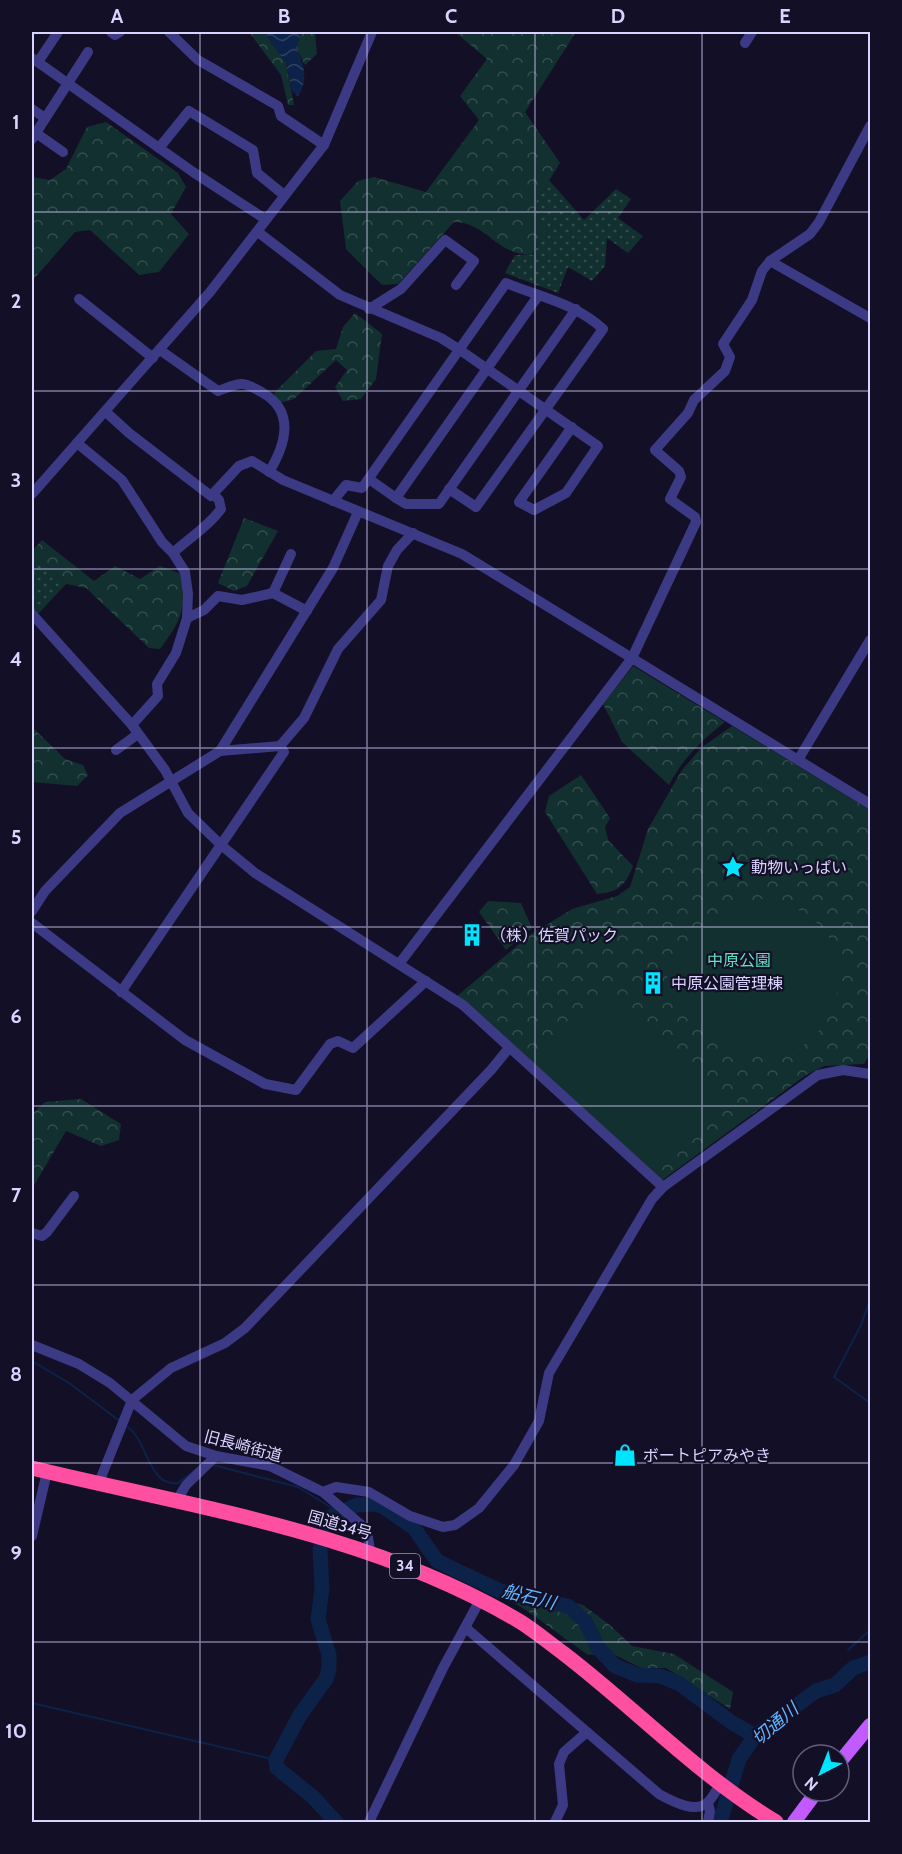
<svg xmlns="http://www.w3.org/2000/svg" width="902" height="1854" viewBox="0 0 902 1854" font-family="Cabin,'Noto Sans JP',sans-serif">
	<style>
		.grass { fill: url(#grass-dots) }
		.forest { fill: url(#forest-crowns) }
		.pitch { fill: #12302f }
		.water { fill: url(#water-waves) }
		.lines { fill: none; stroke-linecap: round; stroke-linejoin: round }
		.stream { stroke: #0c2248; stroke-width: 2 }
		.river { stroke: #0c2248; stroke-width: 15 }
		.minor { stroke: #3d3a85; stroke-width: 10 }
		.major { stroke: #c25bff; stroke-width: 14 }
		.highway { stroke: #ff4fa3; stroke-width: 15 }
		.grid { fill: none; stroke: #d9d4ff; stroke-width: 1.5; stroke-opacity: 0.55 }
		.labels { text-anchor: middle; dominant-baseline: central; stroke-width: 4.5; stroke-linejoin: round; paint-order: stroke }
		.shield { fill: #130f26; stroke: #9e99be; stroke-width: 1.5 }
		.shield-label { font-size: 15px; font-weight: bold; fill: #d9d4ff }
		.poi-label { font-size: 16px; fill: #d9d4ff; stroke: #130f26; text-anchor: start }
		.park-label { font-size: 16px; fill: #5fe0c0; stroke: #130f26 }
		.street-label { font-size: 16px; fill: #d9d4ff; stroke: #130f26 }
		.water-label { font-size: 18px; font-style: italic; fill: #62b6ff; stroke: #130f26 }
		.neatline { fill: none; stroke: #d9d4ff; stroke-width: 2 }
		.grid-label { font-size: 20px; text-anchor: middle; font-weight: bold; fill: #d9d4ff }
	</style>
	<defs>
		<pattern id="grass-dots" width="8" height="8" patternUnits="userSpaceOnUse" patternTransform="scale(1.5)"><rect width="8" height="8" fill="#12302f"/><path d="M2 2h.1M6 6h.1" fill="none" stroke="#344d4e" stroke-width="1.8" stroke-linecap="round"/></pattern>
		<pattern id="forest-crowns" width="20" height="18" patternUnits="userSpaceOnUse" patternTransform="scale(1.5)"><rect width="20" height="18" fill="#12302f"/><path d="M2 6a3 3 0 1 1 6 0M12 15a3 3 0 1 1 6 0" fill="none" stroke="#344d4e"/></pattern>
		<pattern id="water-waves" width="16" height="10" patternUnits="userSpaceOnUse" patternTransform="scale(1.5)"><rect width="16" height="10" fill="#0c2248"/><path d="M0 5q4-4 8 0t8 0" fill="none" stroke="#2f4163"/></pattern>
	</defs>
	<rect width="100%" height="100%" fill="#130f26"/>
	<g class="grass">
		<path d="M 549,180 L 584,220 L 616,189 L 631,199 L 618,218 L 643,236 L 628,253 L 607,238 L 605,266 L 592,281 L 568,267 L 558,293 L 505,273 L 515,255 L 533,255 L 544,232 L 534,205 Z"/>
		<path d="M 32,551 L 66,584 L 38,614 L 32,607 Z"/>
	</g>
	<g class="forest">
		<path d="M 249,32 L 264,32 L 286,63 L 294,105 L 288,105 L 281,75 Z"/>
		<path d="M 301,32 L 315,32 L 317,54 L 305,65 L 296,48 Z"/>
		<path d="M 455,32 L 576,32 L 525,112 L 560,163 L 534,205 L 545,232 L 532,255 C 496,255 486,222 454,222 L 398,284 L 382,285 L 346,249 L 340,201 L 358,181 L 374,177 L 426,192 L 479,120 L 460,96 L 487,59 Z"/>
		<path d="M 106,122 L 178,173 L 186,187 L 171,214 L 189,234 L 159,272 L 139,275 L 90,230 L 75,232 L 32,281 L 32,177 L 50,180 L 66,169 L 87,127 Z"/>
		<path d="M 355,313 L 382,334 L 376,379 L 361,399 L 343,401 L 335,387 L 347,370 L 336,360 L 294,399 L 279,403 L 274,393 L 316,351 L 336,349 L 343,327 Z"/>
		<path d="M 244,518 L 278,531 L 247,586 L 234,591 L 218,583 Z"/>
		<path d="M 42,540 L 94,581 L 115,566 L 140,579 L 160,566 L 181,574 C 186,612 182,619 160,649 L 149,648 L 86,588 L 66,584 L 32,551 Z"/>
		<path d="M 633,666 L 725,722 C 701,741 683,758 669,785 L 622,742 L 603,704 Z"/>
		<path d="M 732,726 L 870,810 L 870,1054 L 864,1064 L 824,1066 L 806,1075 L 661,1181 L 457,996 L 530,935 L 572,909 L 617,896 L 630,887 L 648,829 L 682,770 L 702,747 Z"/>
		<path d="M 32,727 L 65,759 L 83,765 L 88,775 L 77,786 L 32,782 Z"/>
		<path d="M 581,775 L 610,818 L 605,827 L 608,840 L 633,866 C 625,886 619,892 597,894 L 545,812 L 549,796 Z"/>
		<path d="M 488,901 L 521,903 L 532,928 L 506,950 L 479,912 Z"/>
		<path d="M 81,1099 L 121,1124 L 119,1140 L 101,1146 L 66,1131 L 32,1189 L 32,1114 L 45,1102 Z"/>
		<path d="M 510,1586 L 583,1605 L 611,1626 L 632,1646 L 674,1654 L 733,1692 L 730,1709 L 666,1668 L 641,1668 L 611,1653 L 588,1655 L 526,1610 L 499,1595 Z"/>
	</g>
	<g class="pitch">
		<path d="M 766,899 C 897,924 829,1092 738,1050 C 714,1039 687,1009 668,991 L 667,973 C 694,943 721,898 766,899 Z"/>
		<path d="M 609,997 L 722,1104 L 662,1168 L 646,1167 L 534,1066 L 594,1003 Z"/>
	</g>
	<path class="water" d="M 264,32 L 301,32 L 296,48 C 304,63 309,81 298,96 L 292,91 L 286,63 Z"/>
	<g class="lines">
		<g class="stream">
			<path d="M 870,1300 L 861,1325 L 834,1377 L 870,1403"/>
			<path d="M 32,1361 L 69,1383 L 121,1422"/>
			<path d="M 125,1425 C 148,1438 147,1487 178,1483 L 199,1467"/>
			<path d="M 213,1465 L 298,1487 L 335,1510"/>
			<path d="M 848,1650 L 870,1630"/>
			<path d="M 32,1703 L 276,1760"/>
		</g>
		<g class="river">
			<path d="M 325,1526 L 332,1516 L 357,1505 L 375,1504 L 384,1507 L 414,1528 L 437,1561 L 500,1591 L 568,1606 L 585,1621 L 598,1648 L 615,1666 L 637,1675 L 660,1676 L 680,1684 L 731,1722 L 755,1736"/>
			<path d="M 320,1549 L 322,1589 L 318,1619 L 329,1655 L 329,1669 L 326,1679 L 300,1715 L 276,1760 L 277,1768 L 313,1797 L 336,1822"/>
			<path d="M 720,1822 L 739,1759 L 755,1736 L 816,1691 L 835,1685 L 853,1668 L 870,1662"/>
		</g>
		<g class="minor">
			<path d="M 111,32 L 115,35 L 120,32"/>
			<path d="M 169,32 L 198,60 L 278,106 L 281,116 L 324,145"/>
			<path d="M 745,43 L 752,32"/>
			<path d="M 32,58 L 193,172 L 265,219"/>
			<path d="M 38,62 L 58,32"/>
			<path d="M 32,109 L 45,118"/>
			<path d="M 36,133 L 63,152"/>
			<path d="M 32,139 L 88,52"/>
			<path d="M 159,148 L 189,111 L 253,150 L 257,173 L 284,195"/>
			<path d="M 258,232 L 340,295 L 441,338 L 460,350 L 598,446 L 566,493 L 534,510 L 519,502 L 572,427"/>
			<path d="M 770,261 L 870,318"/>
			<path d="M 79,299 L 153,358"/>
			<path d="M 369,309 L 401,289 L 445,240 L 474,261 L 456,285"/>
			<path d="M 160,350 L 218,391 C 225,389 234,384 241,384 C 249,384 256,389 263,393 C 296,412 285,446 269,472"/>
			<path d="M 106,412 L 129,433 L 211,496 L 239,466 L 252,461 L 283,480 L 462,554 L 870,804"/>
			<path d="M 77,443 L 122,480 L 162,542 L 173,553 L 185,572 L 188,594 L 187,618 L 176,653 L 157,684 L 158,696 L 132,725"/>
			<path d="M 369,479 L 396,498 L 538,296"/>
			<path d="M 32,494 L 210,292 L 324,145 L 372,32"/>
			<path d="M 396,498 L 406,504 L 439,504 L 576,309"/>
			<path d="M 333,501 L 346,485 L 362,488 L 506,283 C 540,297 575,303 603,329 L 476,507 L 449,489"/>
			<path d="M 173,553 C 190,537 207,528 221,509 L 219,500 L 214,495"/>
			<path d="M 273,593 L 291,554"/>
			<path d="M 32,614 L 132,725 L 165,770 L 188,813 L 221,845 L 255,873 L 463,1005 L 663,1187"/>
			<path d="M 187,618 L 204,610 L 218,596 L 242,600 L 273,593 L 307,611"/>
			<path d="M 280,746 L 304,718 L 338,649 L 381,600 L 388,566 L 397,550 L 413,533"/>
			<path d="M 116,750 L 138,734"/>
			<path d="M 798,760 L 870,640"/>
			<path d="M 32,911 L 45,891 L 120,813 L 220,751 L 333,568 L 358,512"/>
			<path d="M 32,923 L 185,1040 L 265,1084 L 296,1090 L 330,1044 L 338,1041 L 353,1048 L 426,981"/>
			<path d="M 399,964 L 632,658 L 696,522 L 695,517 L 670,499 L 681,477 L 679,471 L 655,450 L 688,413 L 694,400 L 725,371 L 730,357 L 723,344 L 752,300 L 762,271 L 770,261 L 810,234 L 819,222 L 870,126"/>
			<path d="M 121,992 L 284,752 L 280,746 L 220,751"/>
			<path d="M 32,1233 L 42,1236 L 47,1232 L 74,1196"/>
			<path d="M 32,1345 L 79,1364 L 110,1383 L 186,1446 L 216,1456 L 270,1466 L 323,1492 L 367,1530 L 370,1551"/>
			<path d="M 98,1485 L 132,1400 L 171,1368 L 225,1343 L 245,1328 L 491,1070 L 509,1048"/>
			<path d="M 323,1492 L 336,1487 L 369,1492 L 410,1516 L 443,1527 L 455,1525 L 479,1508 L 514,1465 L 539,1421 L 549,1373 L 652,1199 L 663,1187 L 818,1075 L 843,1070 L 870,1074"/>
			<path d="M 176,1502 L 186,1485 L 216,1456"/>
			<path d="M 32,1536 L 47,1472"/>
			<path d="M 466,1628 L 659,1794 C 672,1801 697,1815 709,1801 C 713,1797 716,1790 720,1785"/>
			<path d="M 369,1822 L 443,1668 L 480,1600"/>
			<path d="M 555,1822 L 563,1805 L 559,1764 L 564,1752 L 587,1732"/>
			<path d="M 708,1822 L 710,1811 L 708,1803"/>
		</g>
		<g class="major">
			<path d="M 839,1763 L 870,1725"/>
			<path d="M 794,1822 L 817,1791"/>
		</g>
		<path class="highway" d="M 32,1468 C 197,1508 371,1533 519,1621 C 534,1630 549,1643 563,1653 C 635,1708 698,1775 776,1822"/>
	</g>
	<path class="grid" d="M 200,32 L 200,1822M 367,32 L 367,1822M 535,32 L 535,1822M 702,32 L 702,1822M 32,212 L 870,212M 32,391 L 870,391M 32,569 L 870,569M 32,748 L 870,748M 32,927 L 870,927M 32,1106 L 870,1106M 32,1285 L 870,1285M 32,1463 L 870,1463M 32,1642 L 870,1642"/>
	<defs>
		<g id="sight-bare" transform="scale(1.8)"><path d="M0-6L1.8-2.2L6-1.7L2.9 1.2L3.7 5.4L0 3.3L-3.7 5.4L-2.9 1.2L-6-1.7L-1.8-2.2Z" fill="#00e5ff" stroke="#130f26" stroke-width="2.5" paint-order="stroke"/></g>
		<g id="building-bare" transform="scale(1.8)"><path d="M-4-6H4V6H1V3H-1V6H-4ZM-2.5-4.3h1.7v1.8h-1.7ZM.8-4.3h1.7v1.8H.8ZM-2.5-1h1.7V.8h-1.7ZM.8-1h1.7V.8H.8Z" fill="#00e5ff" stroke="#130f26" stroke-width="2.5" paint-order="stroke"/></g>
		<g id="shop-bare" transform="scale(1.8)"><path d="M-5-2.5h2.3a2.7 3.5 0 0 1 5.4 0H5L5.5 6h-11ZM-1.5-2.5h3a1.5 2.3 0 0 0-3 0Z" fill="#00e5ff" stroke="#130f26" stroke-width="2.5" paint-order="stroke"/></g>
	</defs>
	<g fill-rule="evenodd">
		<use href="#sight-bare" x="733" y="867"/>
		<use href="#building-bare" x="472" y="935"/>
		<use href="#building-bare" x="653" y="983"/>
		<use href="#shop-bare" x="625" y="1455"/>
	</g>
	<g class="labels">
		<rect class="shield" x="390" y="1554" width="30" height="24" rx="4.5"/>
		<g class="shield-label">
			<text x="405" y="1566">34</text>
		</g>
		<g class="poi-label">
			<text x="751" y="867">動物いっぱい</text>
			<text x="490" y="935">（株）佐賀パック</text>
			<text x="671" y="983">中原公園管理棟</text>
			<text x="643" y="1455">ボートピアみやき</text>
		</g>
		<g class="park-label">
			<text x="739" y="960">中原公園</text>
		</g>
		<g class="street-label">
			<text transform="translate(243 1446) rotate(15)">旧長崎街道</text>
			<text transform="translate(340 1525) rotate(16)">国道34号</text>
		</g>
		<g class="water-label">
			<text transform="translate(529 1597) rotate(14)">船石川</text>
			<text transform="translate(775 1724) rotate(-40)">切通川</text>
		</g>
	</g>
	<rect width="902" height="1854" fill="none" stroke="#130f26" stroke-width="66"/>
	<g transform="translate(821 1773) rotate(222)"><circle r="28" fill="#130f26" stroke="#625e7d" stroke-width="1.5"/>
	<path d="M0-4.5L10 22L0 15L-10 22Z" fill="#00e5ff"/>
	<text y="-9" font-size="16" font-weight="bold" text-anchor="middle" fill="#d9d4ff">N</text>
	</g>
	<rect x="33" y="33" width="836" height="1788" class="neatline"/>
	<g class="grid-label">
		<text x="117" y="23">A</text>
		<text x="284" y="23">B</text>
		<text x="451" y="23">C</text>
		<text x="618" y="23">D</text>
		<text x="785" y="23">E</text>
		<text x="16" y="129">1</text>
		<text x="16" y="308">2</text>
		<text x="16" y="487">3</text>
		<text x="16" y="666">4</text>
		<text x="16" y="844">5</text>
		<text x="16" y="1023">6</text>
		<text x="16" y="1202">7</text>
		<text x="16" y="1381">8</text>
		<text x="16" y="1560">9</text>
		<text x="16" y="1738">10</text>
	</g>
</svg>
